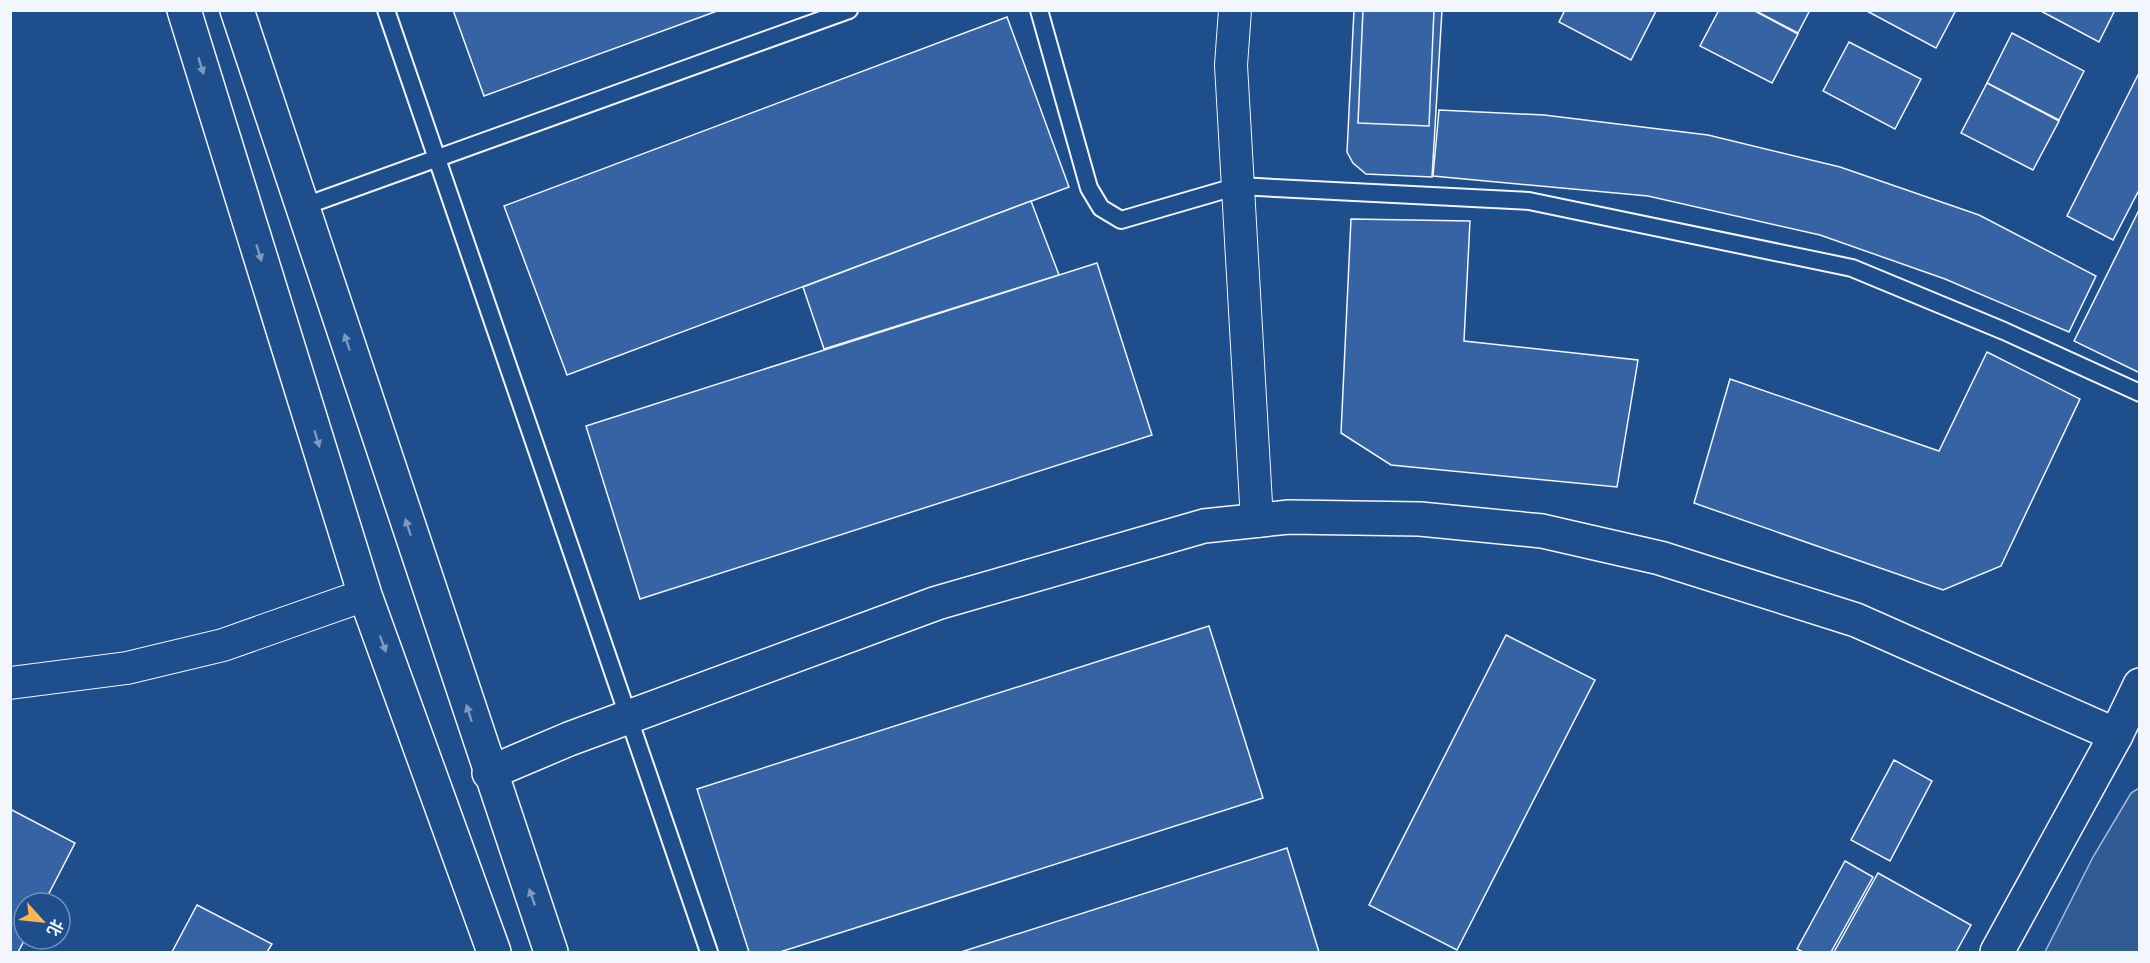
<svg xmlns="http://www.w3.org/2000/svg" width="2150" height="963" viewBox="0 0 2150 963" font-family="'Public Sans','Noto Sans SC',sans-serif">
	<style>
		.built { fill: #305b95; stroke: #a8bbd7; stroke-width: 1.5 }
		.building { fill: #3563a3; stroke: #f2f6ff; stroke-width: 1.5 }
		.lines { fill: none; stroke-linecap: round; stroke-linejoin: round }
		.lane-casing { stroke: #f2f6ff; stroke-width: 20 }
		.street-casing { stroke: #f2f6ff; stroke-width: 34 }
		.secondary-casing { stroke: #f2f6ff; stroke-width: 36 }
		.primary-casing { stroke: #f2f6ff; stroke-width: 36 }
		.highway-casing { stroke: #f2f6ff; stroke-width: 36 }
		.lane { stroke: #1f4e8c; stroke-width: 16 }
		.street { stroke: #1f4e8c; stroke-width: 32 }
		.secondary { stroke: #1f4e8c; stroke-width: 33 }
		.primary { stroke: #1f4e8c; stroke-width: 33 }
		.highway { stroke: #1f4e8c; stroke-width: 33 }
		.oneway { fill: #7e9ac0 }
	</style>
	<rect width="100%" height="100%" fill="#1f4e8c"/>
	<path class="built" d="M 2139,788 L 2139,952 L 2045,952 L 2093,857 L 2131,793 Z"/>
	<g class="building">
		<path d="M 453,10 L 720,10 L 484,96 Z"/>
		<path d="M 1354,10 L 1442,10 L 1432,177 L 1366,174 L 1353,163 L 1347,152 Z"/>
		<path d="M 1363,10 L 1434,10 L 1429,126 L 1358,123 Z"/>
		<path d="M 1565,10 L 1656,10 L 1656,11 L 1631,60 L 1559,22 Z"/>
		<path d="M 1719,10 L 1753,10 L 1798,34 L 1772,83 L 1700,46 Z"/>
		<path d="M 1754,10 L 1810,10 L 1798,33 Z"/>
		<path d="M 1865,10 L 1956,10 L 1936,48 Z"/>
		<path d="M 2039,10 L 2115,10 L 2099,42 Z"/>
		<path d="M 1007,17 L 1069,187 L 567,375 L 504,206 Z"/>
		<path d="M 2012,33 L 2084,71 L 2059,120 L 1987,83 Z"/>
		<path d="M 1849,42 L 1921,79 L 1895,129 L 1823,91 Z"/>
		<path d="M 2140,71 L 2140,188 L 2113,240 L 2067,216 Z"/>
		<path d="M 1987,83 L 2059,121 L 2033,170 L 1961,133 Z"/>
		<path d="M 1439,110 L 1544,115 L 1708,135 L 1840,167 L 1979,215 L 2096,276 L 2069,332 L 1945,279 L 1820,235 L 1648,196 L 1433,176 Z"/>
		<path d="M 1031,201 L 1059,275 L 824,349 L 803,287 Z"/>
		<path d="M 2140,208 L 2140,373 L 2074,341 Z"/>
		<path d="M 1351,219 L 1470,221 L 1464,341 L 1638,360 L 1617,487 L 1391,465 L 1341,433 Z"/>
		<path d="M 1097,263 L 1152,435 L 640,599 L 586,426 Z"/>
		<path d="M 1987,352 L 2080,399 L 2001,566 L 1943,590 L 1694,503 L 1730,379 L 1939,451 Z"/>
		<path d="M 1209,626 L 1263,798 L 780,952 L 749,952 L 697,789 Z"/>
		<path d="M 1506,635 L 1595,680 L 1457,950 L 1369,905 Z"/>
		<path d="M 1894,760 L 1932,781 L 1890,861 L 1851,840 Z"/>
		<path d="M 10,809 L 75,843 L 44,903 L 24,903 L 25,939 L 18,952 L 10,952 Z"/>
		<path d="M 1287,848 L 1319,952 L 961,952 Z"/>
		<path d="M 1845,861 L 1873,877 L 1831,952 L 1803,952 L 1797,949 Z"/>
		<path d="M 1878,873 L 1971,925 L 1956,952 L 1834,952 Z"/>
		<path d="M 197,905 L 272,944 L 267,952 L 172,952 Z"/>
	</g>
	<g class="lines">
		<g class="lane-casing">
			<g id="lane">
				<path d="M 386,10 L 709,952"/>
				<path d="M 1039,10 L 1089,188 L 1101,208 L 1121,220 L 1238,186 L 1529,201 L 1852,268 L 2004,331 L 2140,393"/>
				<path d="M 302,207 L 849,10"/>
			</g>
		</g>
		<g class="street-casing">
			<g id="street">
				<path d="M 1235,10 L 1231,65 L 1257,521"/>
				<path d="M 10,683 L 127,668 L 223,645 L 365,595"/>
			</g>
		</g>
		<g class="secondary-casing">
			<path id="secondary" d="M 489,773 L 569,739 L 937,603 L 1204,526 L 1289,517 L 1420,519 L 1542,531 L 1660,558 L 1856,620 L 2116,735"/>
		</g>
		<g class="primary-casing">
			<path id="primary" d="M 1997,952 L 2116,735 L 2140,685"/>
		</g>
		<g class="highway-casing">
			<g id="highway">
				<path d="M 184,10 L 365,595 L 494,952"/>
				<path d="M 237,10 L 551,952"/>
			</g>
		</g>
		<use href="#lane" class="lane"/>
		<use href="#street" class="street"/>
		<use href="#secondary" class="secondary"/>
		<use href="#primary" class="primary"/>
		<use href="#highway" class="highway"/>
	</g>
	<defs><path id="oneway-solid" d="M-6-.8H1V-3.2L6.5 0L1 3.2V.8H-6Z" transform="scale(1.5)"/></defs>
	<g class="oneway">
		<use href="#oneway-solid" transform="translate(201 66) rotate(73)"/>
		<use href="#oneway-solid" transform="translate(259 253) rotate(73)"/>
		<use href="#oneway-solid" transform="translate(347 342) rotate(-108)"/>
		<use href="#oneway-solid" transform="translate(317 439) rotate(73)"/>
		<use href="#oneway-solid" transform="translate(408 527) rotate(-108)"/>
		<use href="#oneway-solid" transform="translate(383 644) rotate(70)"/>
		<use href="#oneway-solid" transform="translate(469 713) rotate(-108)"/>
		<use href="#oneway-solid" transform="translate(532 897) rotate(-109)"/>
	</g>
	<rect width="2150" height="963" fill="none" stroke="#f2f6ff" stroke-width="24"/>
	<g transform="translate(42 921) rotate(117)"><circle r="28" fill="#1f4e8c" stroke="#7391ba" stroke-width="1.5"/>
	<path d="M0-4.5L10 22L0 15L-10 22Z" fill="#ffb74d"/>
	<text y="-9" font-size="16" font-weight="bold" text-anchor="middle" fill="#f2f6ff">北</text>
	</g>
</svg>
